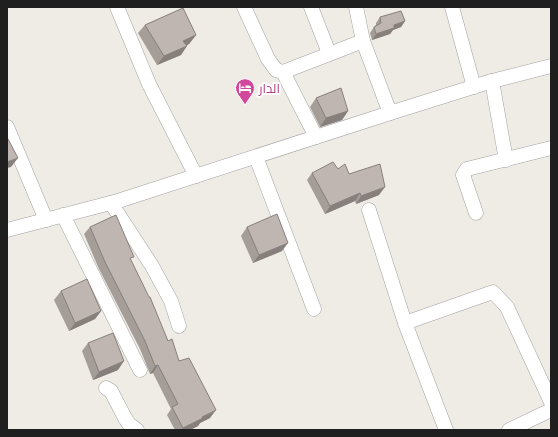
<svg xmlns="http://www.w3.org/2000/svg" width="558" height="437" viewBox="0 0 558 437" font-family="Ubuntu,Cairo,sans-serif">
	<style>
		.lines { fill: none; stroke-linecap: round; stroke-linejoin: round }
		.minor-casing { stroke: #a3a3a3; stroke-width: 15 }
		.minor { stroke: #fff; stroke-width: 14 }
		.wall { fill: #a59d98 }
		.shaded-wall { fill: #867f7c }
		.building { fill: #c0b6b1; stroke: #867f7c }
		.labels { text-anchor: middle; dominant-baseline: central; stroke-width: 4; stroke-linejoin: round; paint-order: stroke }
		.hotel-label { font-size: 13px; fill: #b23c85; stroke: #fff; text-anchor: start }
	</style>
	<rect width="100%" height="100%" fill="#efebe5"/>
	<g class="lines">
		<g class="minor-casing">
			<g id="minor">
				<path d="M 117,7 L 149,84 L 196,176"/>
				<path d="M 244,7 L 268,59 L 276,70 L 283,72 L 363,41"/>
				<path d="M 311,7 L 329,53"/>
				<path d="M 356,7 L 363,41 L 390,113"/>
				<path d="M 452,7 L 474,87"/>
				<path d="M 283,72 L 316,137"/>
				<path d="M 492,81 L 506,160"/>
				<path d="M 7,127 L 46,220"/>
				<path d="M 256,157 L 314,309"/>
				<path d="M 111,203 L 152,266 L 171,301 L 179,326"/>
				<path d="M 369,210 L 405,323 L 446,430"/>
				<path d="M 476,213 L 463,175 L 467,169 L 551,148"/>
				<path d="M 63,215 L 140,370"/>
				<path d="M 7,230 L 118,201 L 390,113 L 492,81 L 551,66"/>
				<path d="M 405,323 L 493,292 L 507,307 L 551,402"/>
				<path d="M 106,388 L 111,391 L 125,418 L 129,424 L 137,430"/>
				<path d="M 509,430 L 551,410"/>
			</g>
		</g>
		<use href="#minor" class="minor"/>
	</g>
	<g class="wall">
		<path d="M 380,17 L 405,21 L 401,27 L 393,30 L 390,34 L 372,40 L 370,33 L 374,27 L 376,25 L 376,23 Z"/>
		<path d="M 145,25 L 196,35 L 189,44 L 186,46 L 181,55 L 157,65 L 138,33 Z"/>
		<path d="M 316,98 L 348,111 L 342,120 L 320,127 L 310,107 Z"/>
		<path d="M 338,169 L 349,174 L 379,195 L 356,204 L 355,201 L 325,214 L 307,180 L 312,173 Z"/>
		<path d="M 90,227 L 131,261 L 168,341 L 210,418 L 200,423 L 198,426 L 190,430 L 175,430 L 167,415 L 171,409 L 153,373 L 150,374 L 140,349 L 99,269 L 84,234 Z"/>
		<path d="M 247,227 L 282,251 L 253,263 L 241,236 Z"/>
		<path d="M 61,291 L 101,311 L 95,319 L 69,331 L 54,300 Z"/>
		<path d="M 88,343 L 118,370 L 93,380 L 82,351 Z"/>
	</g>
	<g class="shaded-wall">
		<path d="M 405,21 L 401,27 L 393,30 L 390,34 L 372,40 L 376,34 L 394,25 Z"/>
		<path d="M 196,35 L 189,44 L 177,49 L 183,41 Z"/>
		<path d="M 187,46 L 181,55 L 157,65 L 164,56 Z"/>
		<path d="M 348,111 L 342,120 L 320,127 L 326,118 Z"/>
		<path d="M 18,158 L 11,167 L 7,168 L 7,162 Z"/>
		<path d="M 385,187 L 379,195 L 356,204 L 361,196 Z"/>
		<path d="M 360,193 L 355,201 L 325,214 L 330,206 Z"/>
		<path d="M 288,243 L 282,251 L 253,263 L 259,255 Z"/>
		<path d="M 101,311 L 95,319 L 69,331 L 75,323 Z"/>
		<path d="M 124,361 L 118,370 L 93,380 L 99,372 Z"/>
		<path d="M 158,365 L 153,373 L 150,374 L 155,366 Z"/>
		<path d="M 216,410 L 210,418 L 200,423 L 198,426 L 190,430 L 182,430 L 183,428 Z"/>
	</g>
	<g class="building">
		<path d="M 183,8 L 196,35 L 183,41 L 187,46 L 164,56 L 145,25 Z"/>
		<path d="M 401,11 L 405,21 L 394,25 L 394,28 L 376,34 L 374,27 L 381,23 L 380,17 Z"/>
		<path d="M 341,88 L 348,111 L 326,118 L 316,98 Z"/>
		<path d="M 7,139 L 8,139 L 18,158 L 7,162 Z"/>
		<path d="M 333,162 L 338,169 L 345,164 L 349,174 L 380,164 L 385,187 L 361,196 L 360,193 L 330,206 L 312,173 Z"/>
		<path d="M 277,214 L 288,243 L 259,255 L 247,227 Z"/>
		<path d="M 116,215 L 134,257 L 130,258 L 149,297 L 150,297 L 168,341 L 172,339 L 179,361 L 189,358 L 216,410 L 202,417 L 203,418 L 183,428 L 172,407 L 178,404 L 158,365 L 155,366 L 145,341 L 105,262 L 90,227 Z"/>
		<path d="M 87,279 L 101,311 L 75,323 L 61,291 Z"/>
		<path d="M 113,333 L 124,361 L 99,372 L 88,343 Z"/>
	</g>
	<defs>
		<g id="hotel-pin" transform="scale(1)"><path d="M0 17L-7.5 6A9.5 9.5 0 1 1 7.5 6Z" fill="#d1479c" stroke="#fff"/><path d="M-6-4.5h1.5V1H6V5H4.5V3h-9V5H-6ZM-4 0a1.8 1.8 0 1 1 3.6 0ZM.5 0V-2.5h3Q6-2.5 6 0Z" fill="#fff"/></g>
	</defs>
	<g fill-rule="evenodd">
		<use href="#hotel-pin" x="245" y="88"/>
	</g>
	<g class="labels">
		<g class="hotel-label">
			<text x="259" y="88">الدار</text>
		</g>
	</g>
	<rect width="558" height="437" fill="none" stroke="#1f1f1f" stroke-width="16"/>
</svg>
